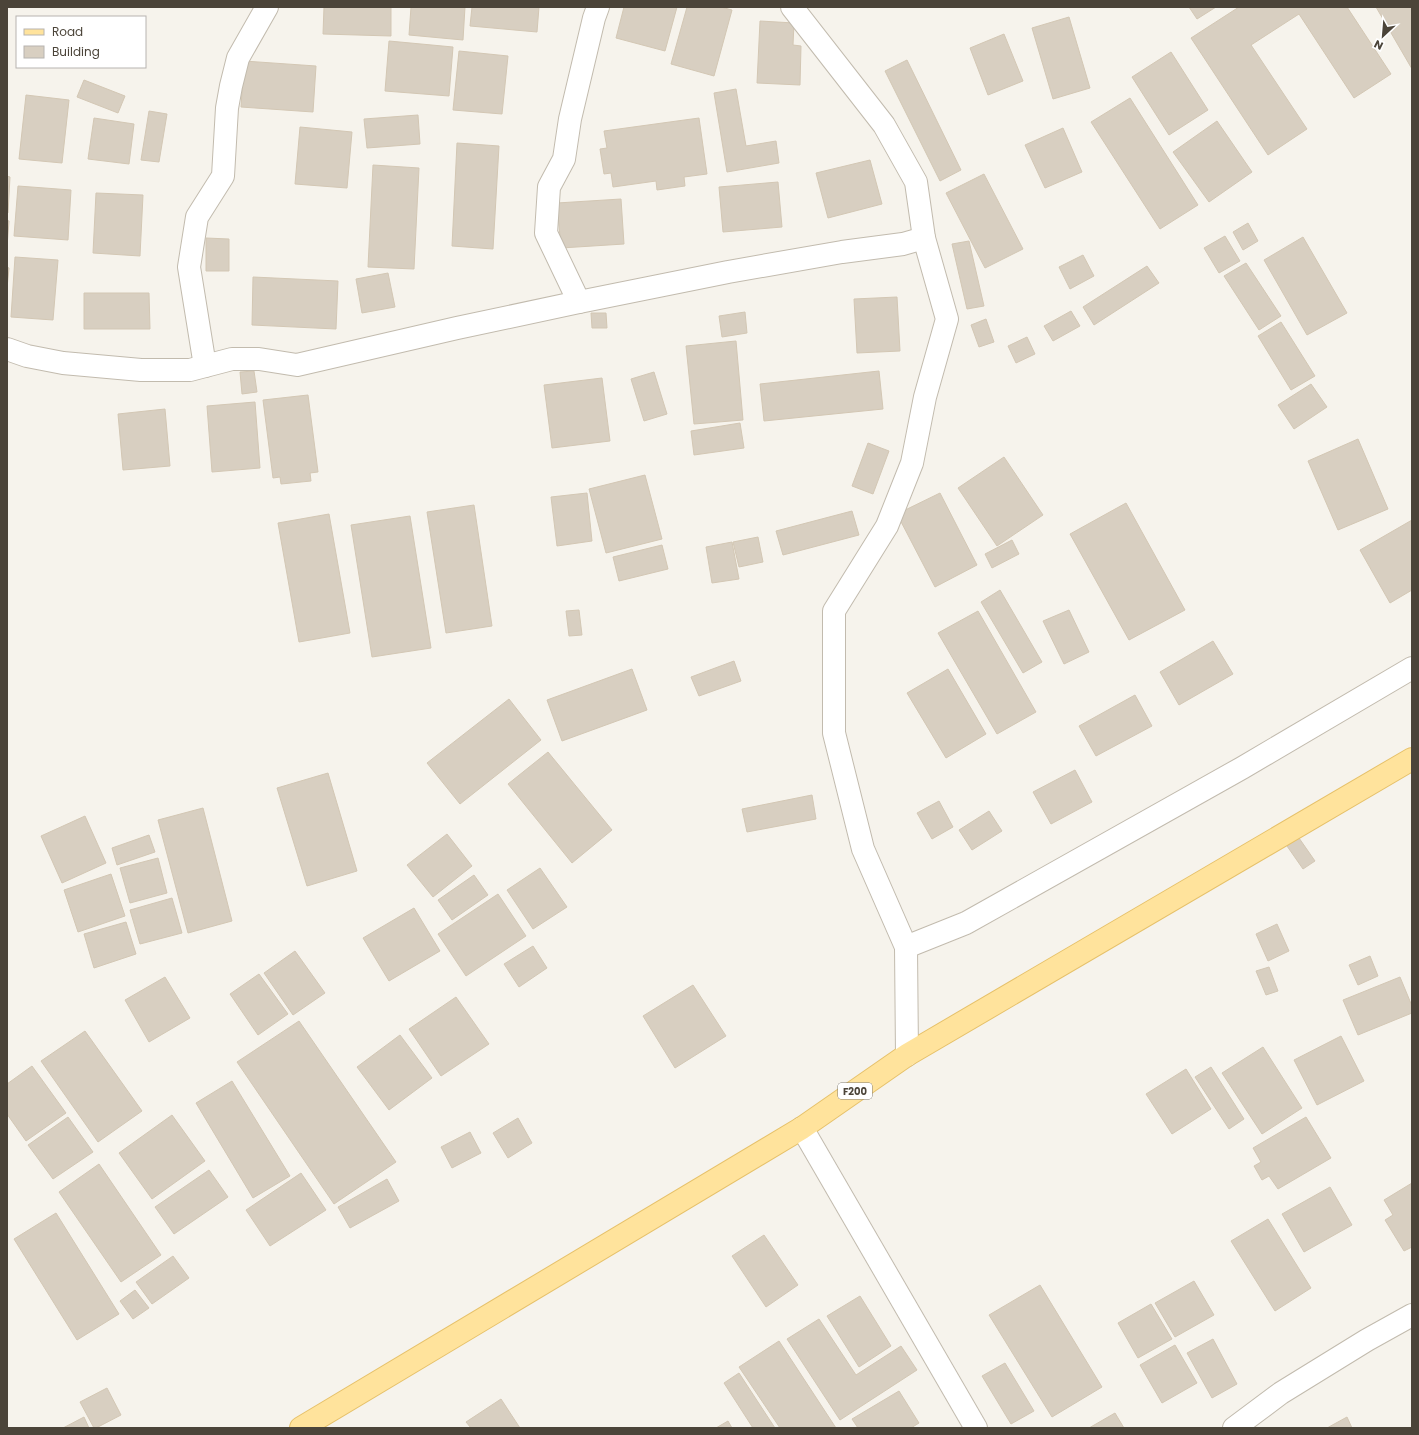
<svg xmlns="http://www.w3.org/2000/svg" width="1419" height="1435" viewBox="0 0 1419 1435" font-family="Poppins,sans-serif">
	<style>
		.building { fill: #d8cfc1; stroke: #d3c7b4 }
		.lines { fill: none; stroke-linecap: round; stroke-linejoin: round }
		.street-casing { stroke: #c2bbae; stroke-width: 24 }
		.primary-casing { stroke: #e6c16a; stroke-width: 24 }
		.street { stroke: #fff; stroke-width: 22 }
		.primary { stroke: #ffe39c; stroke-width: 22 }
		.labels { text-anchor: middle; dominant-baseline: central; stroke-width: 3; stroke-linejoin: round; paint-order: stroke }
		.shield { fill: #fff; stroke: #817c74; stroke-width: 1 }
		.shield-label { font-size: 10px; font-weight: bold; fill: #4b4439 }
	</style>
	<rect width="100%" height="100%" fill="#f6f3ec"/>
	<g class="building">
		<path d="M 324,7 L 391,7 L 391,36 L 323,34 Z"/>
		<path d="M 411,7 L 465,7 L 463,40 L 409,35 Z"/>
		<path d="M 472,7 L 539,7 L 537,32 L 470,26 Z"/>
		<path d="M 624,7 L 677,7 L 665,51 L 616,38 Z"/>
		<path d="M 687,7 L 721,7 L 732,10 L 714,76 L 671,64 Z"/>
		<path d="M 1189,7 L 1216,7 L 1197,19 Z"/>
		<path d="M 1239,7 L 1347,7 L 1391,74 L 1354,98 L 1299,14 L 1251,45 L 1307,129 L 1268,155 L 1191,38 Z"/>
		<path d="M 1376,7 L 1412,7 L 1412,69 Z"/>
		<path d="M 1069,17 L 1090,88 L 1053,99 L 1032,28 Z"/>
		<path d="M 760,21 L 794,23 L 793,45 L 801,46 L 800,85 L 757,83 Z"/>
		<path d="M 1004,34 L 1023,81 L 988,95 L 970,48 Z"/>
		<path d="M 389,41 L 453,47 L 449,96 L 385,91 Z"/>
		<path d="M 459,51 L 508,56 L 502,114 L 453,110 Z"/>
		<path d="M 1171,52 L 1208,110 L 1169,135 L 1132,77 Z"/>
		<path d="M 907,60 L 961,170 L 940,181 L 885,71 Z"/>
		<path d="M 244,61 L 316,66 L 313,112 L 241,107 Z"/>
		<path d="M 84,80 L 125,96 L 118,113 L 77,97 Z"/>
		<path d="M 736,89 L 746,146 L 776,141 L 779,163 L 727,172 L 714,93 Z"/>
		<path d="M 26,95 L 69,100 L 62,163 L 19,159 Z"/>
		<path d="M 1130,98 L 1198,205 L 1160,229 L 1091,122 Z"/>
		<path d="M 149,111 L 167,114 L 159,162 L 141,160 Z"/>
		<path d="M 418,115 L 420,144 L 367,148 L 364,119 Z"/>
		<path d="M 94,118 L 134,124 L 129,164 L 88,159 Z"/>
		<path d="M 699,118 L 707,174 L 684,177 L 685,186 L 657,190 L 656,181 L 613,187 L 611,173 L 604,174 L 600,149 L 607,148 L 604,131 Z"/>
		<path d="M 1217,121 L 1252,172 L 1209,202 L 1173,152 Z"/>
		<path d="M 300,127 L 352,132 L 347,188 L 295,184 Z"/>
		<path d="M 1063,128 L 1082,172 L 1045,188 L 1025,145 Z"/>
		<path d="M 457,143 L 499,146 L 493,249 L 452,246 Z"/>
		<path d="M 870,160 L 882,204 L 828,218 L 816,173 Z"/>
		<path d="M 373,165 L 419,168 L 414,269 L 368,267 Z"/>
		<path d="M 984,174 L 1023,249 L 985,268 L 946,193 Z"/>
		<path d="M 7,176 L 10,177 L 8,213 L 7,213 Z"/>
		<path d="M 778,182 L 782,227 L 723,232 L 719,187 Z"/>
		<path d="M 18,186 L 71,190 L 68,240 L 14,236 Z"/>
		<path d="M 96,193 L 143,195 L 140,256 L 93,253 Z"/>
		<path d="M 621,199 L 624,244 L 561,248 L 557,203 Z"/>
		<path d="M 7,220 L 9,221 L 7,247 Z"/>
		<path d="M 1248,223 L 1258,241 L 1243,250 L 1233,232 Z"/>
		<path d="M 1225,236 L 1240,261 L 1219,273 L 1204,248 Z"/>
		<path d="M 1303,237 L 1347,313 L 1307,335 L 1264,260 Z"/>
		<path d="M 206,238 L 229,239 L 229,271 L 206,271 Z"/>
		<path d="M 969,241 L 984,306 L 967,309 L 952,244 Z"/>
		<path d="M 1083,255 L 1094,276 L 1070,289 L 1059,267 Z"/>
		<path d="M 15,257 L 58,260 L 53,320 L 11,317 Z"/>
		<path d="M 1246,263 L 1281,316 L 1259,330 L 1224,276 Z"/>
		<path d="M 1147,266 L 1159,283 L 1094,325 L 1083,307 Z"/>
		<path d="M 7,267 L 9,268 L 7,288 Z"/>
		<path d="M 388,273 L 395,307 L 362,313 L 356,279 Z"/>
		<path d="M 253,277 L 338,281 L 336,329 L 252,325 Z"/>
		<path d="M 84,293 L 149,293 L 150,329 L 84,329 Z"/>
		<path d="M 897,297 L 900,351 L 857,353 L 854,299 Z"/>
		<path d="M 1071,311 L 1080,326 L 1053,341 L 1044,326 Z"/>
		<path d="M 745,312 L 747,333 L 722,337 L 719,316 Z"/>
		<path d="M 591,313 L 606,313 L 607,328 L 592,328 Z"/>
		<path d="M 986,319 L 994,342 L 979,347 L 971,325 Z"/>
		<path d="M 1281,322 L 1315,376 L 1291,390 L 1258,336 Z"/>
		<path d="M 1027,337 L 1035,354 L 1016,363 L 1008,346 Z"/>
		<path d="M 736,341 L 743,420 L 694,424 L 686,346 Z"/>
		<path d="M 254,371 L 257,392 L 242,394 L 240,372 Z"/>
		<path d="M 879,371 L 883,409 L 764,421 L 760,384 Z"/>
		<path d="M 654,372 L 667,414 L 644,421 L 631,379 Z"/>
		<path d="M 602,378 L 610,441 L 552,448 L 544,385 Z"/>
		<path d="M 1311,384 L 1327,407 L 1294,429 L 1278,405 Z"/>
		<path d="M 308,395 L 318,472 L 310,473 L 311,481 L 281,484 L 280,477 L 273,478 L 263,400 Z"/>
		<path d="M 255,402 L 260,468 L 212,472 L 207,406 Z"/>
		<path d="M 165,409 L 170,466 L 123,470 L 118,414 Z"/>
		<path d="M 740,423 L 744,448 L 694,455 L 691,431 Z"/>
		<path d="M 1358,439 L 1388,509 L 1338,530 L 1308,461 Z"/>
		<path d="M 868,443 L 889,451 L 873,494 L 852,486 Z"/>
		<path d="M 1004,457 L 1043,515 L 997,546 L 958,488 Z"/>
		<path d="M 645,475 L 662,539 L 606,553 L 589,489 Z"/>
		<path d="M 587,493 L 592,541 L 557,546 L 551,497 Z"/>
		<path d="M 940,493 L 977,565 L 935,587 L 897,514 Z"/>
		<path d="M 1126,503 L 1185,610 L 1129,640 L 1070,534 Z"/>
		<path d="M 474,505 L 492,626 L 446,633 L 427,512 Z"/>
		<path d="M 852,511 L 859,535 L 783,555 L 776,531 Z"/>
		<path d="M 329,514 L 350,633 L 299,642 L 278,523 Z"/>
		<path d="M 410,516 L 431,648 L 372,657 L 351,525 Z"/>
		<path d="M 1412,520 L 1412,590 L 1390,603 L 1360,550 Z"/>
		<path d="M 758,537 L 763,562 L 739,567 L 733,542 Z"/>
		<path d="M 1012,540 L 1019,554 L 992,568 L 985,554 Z"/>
		<path d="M 732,542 L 739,579 L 712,583 L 706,547 Z"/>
		<path d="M 662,545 L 668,569 L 619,581 L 613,557 Z"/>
		<path d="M 1000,590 L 1042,662 L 1023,673 L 981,602 Z"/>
		<path d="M 579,610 L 582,635 L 569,636 L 566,611 Z"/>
		<path d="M 1069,610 L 1089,652 L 1064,664 L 1043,621 Z"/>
		<path d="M 978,611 L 1036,712 L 997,734 L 938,633 Z"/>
		<path d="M 1213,641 L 1233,674 L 1179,705 L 1160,672 Z"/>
		<path d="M 734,661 L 741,681 L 699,696 L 691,677 Z"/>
		<path d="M 632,669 L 647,710 L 562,741 L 547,700 Z"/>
		<path d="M 948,669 L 986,734 L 946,758 L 907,693 Z"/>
		<path d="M 1135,695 L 1152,726 L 1096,756 L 1079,726 Z"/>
		<path d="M 509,699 L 541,740 L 460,804 L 427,763 Z"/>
		<path d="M 548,752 L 612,830 L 572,863 L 508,784 Z"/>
		<path d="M 1075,770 L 1092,802 L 1051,824 L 1033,792 Z"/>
		<path d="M 328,773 L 357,871 L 307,886 L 277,788 Z"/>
		<path d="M 812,795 L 816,819 L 747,832 L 742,809 Z"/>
		<path d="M 939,801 L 953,827 L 932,839 L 917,813 Z"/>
		<path d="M 203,808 L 232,921 L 188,933 L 158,820 Z"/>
		<path d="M 989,811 L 1002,831 L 972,850 L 959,830 Z"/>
		<path d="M 85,816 L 106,863 L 62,883 L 41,836 Z"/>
		<path d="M 447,834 L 472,866 L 433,897 L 407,865 Z"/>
		<path d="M 149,835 L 155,852 L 117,865 L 112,848 Z"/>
		<path d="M 1299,838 L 1315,861 L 1303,869 L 1287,846 Z"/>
		<path d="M 158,858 L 167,893 L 130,903 L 120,868 Z"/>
		<path d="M 540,868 L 567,907 L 533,929 L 507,890 Z"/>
		<path d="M 111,874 L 125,916 L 78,932 L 64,890 Z"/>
		<path d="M 474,875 L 488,895 L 452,920 L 438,900 Z"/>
		<path d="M 498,894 L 526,936 L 466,976 L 438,934 Z"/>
		<path d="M 172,898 L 182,933 L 140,944 L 130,910 Z"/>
		<path d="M 414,908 L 440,951 L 389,981 L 363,938 Z"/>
		<path d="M 126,922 L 136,954 L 94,968 L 84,934 Z"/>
		<path d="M 1277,924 L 1289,951 L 1268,961 L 1256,934 Z"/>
		<path d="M 533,946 L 547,968 L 519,987 L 504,964 Z"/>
		<path d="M 295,951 L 325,993 L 293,1015 L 264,973 Z"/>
		<path d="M 1370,956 L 1378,976 L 1358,985 L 1349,965 Z"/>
		<path d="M 1269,967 L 1278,991 L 1266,995 L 1256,971 Z"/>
		<path d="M 259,974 L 288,1014 L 258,1035 L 230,994 Z"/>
		<path d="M 165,977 L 190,1018 L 149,1042 L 125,1000 Z"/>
		<path d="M 1400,977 L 1412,1006 L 1412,1013 L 1358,1035 L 1343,1000 Z"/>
		<path d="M 693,985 L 726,1036 L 675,1068 L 643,1016 Z"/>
		<path d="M 456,997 L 489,1044 L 441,1076 L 409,1029 Z"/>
		<path d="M 299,1021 L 396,1162 L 334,1204 L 237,1062 Z"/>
		<path d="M 85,1031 L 142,1111 L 98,1142 L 41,1061 Z"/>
		<path d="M 400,1035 L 432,1078 L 389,1110 L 357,1067 Z"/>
		<path d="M 1341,1036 L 1364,1081 L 1317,1105 L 1294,1060 Z"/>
		<path d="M 1263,1047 L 1302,1108 L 1262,1134 L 1222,1073 Z"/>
		<path d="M 32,1066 L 66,1113 L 26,1141 L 7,1114 L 7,1084 Z"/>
		<path d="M 1211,1067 L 1244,1119 L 1229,1129 L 1195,1077 Z"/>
		<path d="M 1186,1069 L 1211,1109 L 1172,1134 L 1146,1094 Z"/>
		<path d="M 232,1081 L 290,1176 L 253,1198 L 196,1103 Z"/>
		<path d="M 172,1115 L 205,1161 L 152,1199 L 119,1153 Z"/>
		<path d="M 68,1117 L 93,1152 L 53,1179 L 28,1145 Z"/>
		<path d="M 1306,1117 L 1331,1158 L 1278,1189 L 1269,1176 L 1262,1180 L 1254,1166 L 1261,1162 L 1253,1148 Z"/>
		<path d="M 518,1118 L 532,1143 L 508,1158 L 493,1133 Z"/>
		<path d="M 470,1132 L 481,1153 L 452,1168 L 441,1147 Z"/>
		<path d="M 99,1164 L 161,1255 L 121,1282 L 59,1192 Z"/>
		<path d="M 209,1170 L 228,1197 L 174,1234 L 155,1207 Z"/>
		<path d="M 301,1173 L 326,1210 L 270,1246 L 246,1210 Z"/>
		<path d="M 387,1179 L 399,1201 L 350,1228 L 338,1207 Z"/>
		<path d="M 1412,1183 L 1412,1247 L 1404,1251 L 1385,1220 L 1393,1215 L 1384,1200 Z"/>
		<path d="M 1330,1187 L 1352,1225 L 1304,1252 L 1282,1214 Z"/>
		<path d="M 56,1213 L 119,1314 L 77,1340 L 14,1239 Z"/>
		<path d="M 1268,1219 L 1311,1288 L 1275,1311 L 1231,1241 Z"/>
		<path d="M 764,1235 L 798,1285 L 766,1307 L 732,1256 Z"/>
		<path d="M 173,1256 L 189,1278 L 152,1304 L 136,1282 Z"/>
		<path d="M 1194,1281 L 1214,1315 L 1175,1337 L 1155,1303 Z"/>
		<path d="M 1040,1285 L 1102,1387 L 1052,1417 L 989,1315 Z"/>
		<path d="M 135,1290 L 149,1308 L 133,1319 L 120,1301 Z"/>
		<path d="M 860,1296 L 891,1346 L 859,1367 L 827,1316 Z"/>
		<path d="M 1151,1304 L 1172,1339 L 1138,1358 L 1118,1323 Z"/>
		<path d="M 819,1319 L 856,1375 L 901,1346 L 917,1370 L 840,1420 L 787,1339 Z"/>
		<path d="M 1213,1339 L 1237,1384 L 1212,1398 L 1187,1353 Z"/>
		<path d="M 779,1341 L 836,1428 L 780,1428 L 739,1367 Z"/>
		<path d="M 1175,1345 L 1197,1383 L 1162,1403 L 1140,1365 Z"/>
		<path d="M 1005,1363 L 1034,1411 L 1011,1424 L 982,1376 Z"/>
		<path d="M 739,1373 L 775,1428 L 753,1428 L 724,1383 Z"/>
		<path d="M 107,1388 L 121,1415 L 96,1428 L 94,1428 L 80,1402 Z"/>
		<path d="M 899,1391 L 919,1423 L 911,1428 L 858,1428 L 852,1419 Z"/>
		<path d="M 501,1399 L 520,1428 L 471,1428 L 466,1422 Z"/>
		<path d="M 1115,1413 L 1124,1428 L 1089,1428 Z"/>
		<path d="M 84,1417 L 89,1428 L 63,1428 Z"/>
		<path d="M 1347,1417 L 1352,1428 L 1327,1428 Z"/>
		<path d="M 728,1421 L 732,1428 L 716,1428 Z"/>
	</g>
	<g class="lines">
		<g class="street-casing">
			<g id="street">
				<path d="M 792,7 L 884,125 L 916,182 L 924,238 L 947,319 L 925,397 L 912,463 L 887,526 L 834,611 L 834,733 L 863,849 L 906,947 L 907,1055"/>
				<path d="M 579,302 L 546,233 L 549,187 L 564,159 L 570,119 L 594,18 L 598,7"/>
				<path d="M 7,349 L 27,356 L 63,363 L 141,370 L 190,370 L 232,359 L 259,359 L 297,365 L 457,328 L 579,302 L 728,272 L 842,252 L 903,244 L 924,238"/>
				<path d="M 205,366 L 189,267 L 197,217 L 223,176 L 227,108 L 231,86 L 238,58 L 267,7"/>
				<path d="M 906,947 L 966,923 L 1242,768 L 1412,668"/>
				<path d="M 802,1128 L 976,1428"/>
				<path d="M 1234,1428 L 1281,1393 L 1367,1340 L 1412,1315"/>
			</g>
		</g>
		<g class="primary-casing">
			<path id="primary" d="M 301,1428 L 802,1128 L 907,1055 L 1412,759"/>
		</g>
		<use href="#street" class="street"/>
		<use href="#primary" class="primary"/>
	</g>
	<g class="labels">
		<rect class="shield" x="838" y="1083" width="34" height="16" rx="3"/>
		<g class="shield-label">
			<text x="855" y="1091">F200</text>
		</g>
	</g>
	<rect width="1419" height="1435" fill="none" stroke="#4b4439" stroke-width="16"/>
	<rect x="16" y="16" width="130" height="52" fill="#ffffff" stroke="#b7b4b0"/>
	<rect x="24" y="29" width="20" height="6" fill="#ffe39c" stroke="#b7b4b0"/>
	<text x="52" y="36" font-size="12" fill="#4b4439">Road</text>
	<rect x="24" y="46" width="20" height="12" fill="#d8cfc1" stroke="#b7b4b0"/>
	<text x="52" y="56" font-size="12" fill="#4b4439">Building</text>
	<g transform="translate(1383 36) rotate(206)" stroke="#ffffff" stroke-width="3" paint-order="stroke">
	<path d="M0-3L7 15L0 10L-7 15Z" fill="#4b4439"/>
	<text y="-6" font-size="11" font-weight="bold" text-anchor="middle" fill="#4b4439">N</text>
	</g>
</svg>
